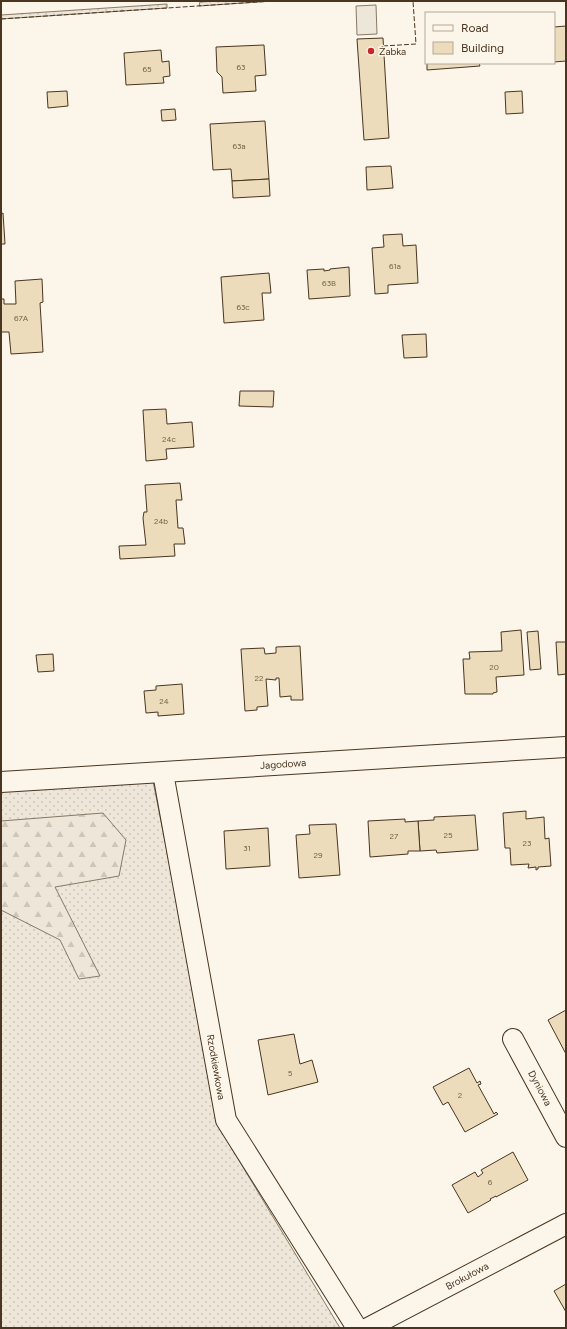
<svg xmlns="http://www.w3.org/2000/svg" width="567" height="1329" viewBox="0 0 567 1329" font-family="Figtree,sans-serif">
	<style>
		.grass { fill: url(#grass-dots); stroke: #887966 }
		.forest { fill: url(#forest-firs); stroke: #887966 }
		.parking { fill: #ede7d9; stroke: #887966 }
		.building { fill: #ecdcbc; stroke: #4a3520 }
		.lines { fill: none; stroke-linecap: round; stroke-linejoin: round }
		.minor-casing { stroke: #4a3520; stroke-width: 22 }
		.minor { stroke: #fbf6e9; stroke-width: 20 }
		.fence { stroke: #4a3520; stroke-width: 1; stroke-dasharray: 5 2; stroke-linecap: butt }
		.poi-dot { fill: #c62828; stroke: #fbf6e9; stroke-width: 1.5 }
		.labels { text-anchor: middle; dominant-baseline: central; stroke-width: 3; stroke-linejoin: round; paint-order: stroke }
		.number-label { font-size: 8px; fill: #725f47 }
		.poi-label { font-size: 10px; fill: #4a3520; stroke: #fbf6e9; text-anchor: start }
		.street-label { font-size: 10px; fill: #4a3520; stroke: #fbf6e9 }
	</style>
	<defs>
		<pattern id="grass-dots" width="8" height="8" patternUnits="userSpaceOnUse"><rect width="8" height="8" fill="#ede6d9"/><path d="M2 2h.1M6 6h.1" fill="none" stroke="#cdc6ba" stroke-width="1.8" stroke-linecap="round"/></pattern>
		<pattern id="forest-firs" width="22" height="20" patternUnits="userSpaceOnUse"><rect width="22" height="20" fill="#ede6d9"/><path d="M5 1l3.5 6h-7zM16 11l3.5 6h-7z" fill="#cdc6ba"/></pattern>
	</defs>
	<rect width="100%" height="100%" fill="#fbf6e9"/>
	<g class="grass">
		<path d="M 220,1 L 273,1 L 199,6 L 200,2 Z"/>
		<path d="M 167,4 L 167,8 L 1,19 L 1,15 Z"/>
		<path d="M 153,781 L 223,1134 L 340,1328 L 1,1328 L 1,791 Z"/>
	</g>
	<path class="forest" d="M 103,813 L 126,840 L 119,876 L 55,887 L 100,976 L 79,979 L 60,940 L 1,910 L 1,821 Z"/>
	<path class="parking" d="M 376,5 L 377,34 L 357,35 L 356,6 Z"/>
	<g class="building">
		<path d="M 566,26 L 566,61 L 554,62 L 554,27 Z"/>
		<path d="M 383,38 L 389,138 L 364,140 L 357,39 Z"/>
		<path d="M 264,45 L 266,75 L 255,76 L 256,91 L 223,93 L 222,77 L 217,72 L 216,47 Z"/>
		<path d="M 161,50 L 162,62 L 169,61 L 170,76 L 163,77 L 164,83 L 126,85 L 124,53 Z"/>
		<path d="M 427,63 L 479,63 L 480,66 L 427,70 Z"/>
		<path d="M 67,91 L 68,106 L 48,108 L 47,92 Z"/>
		<path d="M 522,91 L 523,113 L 506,114 L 505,92 Z"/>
		<path d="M 175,109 L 176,120 L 162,121 L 161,110 Z"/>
		<path d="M 265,121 L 269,179 L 232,181 L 231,169 L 213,170 L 210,124 Z"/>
		<path d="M 391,166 L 393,188 L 367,190 L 366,167 Z"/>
		<path d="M 269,179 L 270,196 L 233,198 L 232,181 Z"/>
		<path d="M 3,213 L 5,244 L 1,244 L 1,214 Z"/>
		<path d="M 402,234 L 403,246 L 416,245 L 418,283 L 388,285 L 388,293 L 375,294 L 372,248 L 384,247 L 383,235 Z"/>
		<path d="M 349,267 L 350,296 L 309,299 L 307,270 L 324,269 L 324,271 L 330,270 L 330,269 Z"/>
		<path d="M 269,273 L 271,293 L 262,293 L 264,320 L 224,323 L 221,277 Z"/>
		<path d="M 42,279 L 43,302 L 40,303 L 43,352 L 11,354 L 9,332 L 1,332 L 1,299 L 4,299 L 4,304 L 16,304 L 15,281 Z"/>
		<path d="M 426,334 L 427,357 L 404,358 L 402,335 Z"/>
		<path d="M 240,391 L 274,391 L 273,407 L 239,406 Z"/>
		<path d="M 166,409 L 167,424 L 192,422 L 194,447 L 166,449 L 167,459 L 146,461 L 143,410 Z"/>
		<path d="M 180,483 L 182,500 L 176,500 L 178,528 L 183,528 L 185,544 L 174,544 L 175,556 L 120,559 L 119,546 L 146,545 L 143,518 L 144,512 L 147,512 L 145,485 Z"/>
		<path d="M 521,630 L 524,675 L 496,677 L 497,692 L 493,693 L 493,694 L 465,694 L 463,659 L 470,659 L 469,652 L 502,651 L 501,632 Z"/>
		<path d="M 538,631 L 541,669 L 530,670 L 527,632 Z"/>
		<path d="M 556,642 L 566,642 L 566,674 L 558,675 Z"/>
		<path d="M 300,646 L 303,700 L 291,700 L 291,696 L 280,697 L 279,678 L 276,678 L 276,680 L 266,679 L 268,706 L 257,707 L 257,710 L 245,711 L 241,649 L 264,648 L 265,654 L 276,653 L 276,647 Z"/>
		<path d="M 53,654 L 54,671 L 38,672 L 36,655 Z"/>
		<path d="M 182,684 L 184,714 L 158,716 L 158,712 L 146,713 L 144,691 L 156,690 L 156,686 Z"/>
		<path d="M 526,811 L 526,819 L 544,817 L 545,839 L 549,838 L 551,866 L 538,867 L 538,869 L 536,870 L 536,867 L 528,868 L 529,864 L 511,865 L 510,848 L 505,848 L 503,813 Z"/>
		<path d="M 475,815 L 478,850 L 437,853 L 436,850 L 420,851 L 418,821 L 434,820 L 434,817 Z"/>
		<path d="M 405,819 L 405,822 L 418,821 L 420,851 L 408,851 L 408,854 L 370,857 L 368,821 Z"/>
		<path d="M 336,824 L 340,875 L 299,878 L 296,835 L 310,834 L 309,825 Z"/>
		<path d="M 268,828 L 270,866 L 226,869 L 224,831 Z"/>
		<path d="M 566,1010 L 566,1054 L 548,1020 Z"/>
		<path d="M 294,1034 L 300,1064 L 312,1060 L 318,1082 L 268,1095 L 258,1040 Z"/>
		<path d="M 469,1068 L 477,1083 L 480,1081 L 481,1084 L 478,1085 L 494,1114 L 496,1112 L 498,1114 L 465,1132 L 448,1102 L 443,1105 L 433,1087 Z"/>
		<path d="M 513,1152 L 528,1180 L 496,1197 L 496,1196 L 490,1199 L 491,1200 L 468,1213 L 452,1185 L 475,1172 L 478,1177 L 483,1173 L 481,1170 Z"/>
		<path d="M 566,1284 L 566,1312 L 554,1291 Z"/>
	</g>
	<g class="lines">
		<g class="minor-casing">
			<g id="minor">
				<path d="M 163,773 L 226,1120 L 357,1328"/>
				<path d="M 1,782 L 566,747"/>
				<path d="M 513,1039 L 566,1137"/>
				<path d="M 368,1328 L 566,1224"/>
			</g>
		</g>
		<use href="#minor" class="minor"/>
		<g class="fence">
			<path d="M 1,19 L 273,1"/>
			<path d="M 383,46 L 416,44 L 413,1"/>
		</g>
	</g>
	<circle class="poi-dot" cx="371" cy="51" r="4"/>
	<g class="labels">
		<g class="number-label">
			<text x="241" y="67">63</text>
			<text x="147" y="69">65</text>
			<text x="239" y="146">63a</text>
			<text x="395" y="266">61a</text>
			<text x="329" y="283">63B</text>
			<text x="243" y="307">63c</text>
			<text x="21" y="318">67A</text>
			<text x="169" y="439">24c</text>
			<text x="161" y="521">24b</text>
			<text x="494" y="667">20</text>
			<text x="259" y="678">22</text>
			<text x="164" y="701">24</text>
			<text x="448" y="835">25</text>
			<text x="394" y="836">27</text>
			<text x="527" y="843">23</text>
			<text x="247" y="848">31</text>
			<text x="318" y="855">29</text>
			<text x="290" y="1073">5</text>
			<text x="460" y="1095">2</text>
			<text x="490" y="1182">6</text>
		</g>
		<g class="poi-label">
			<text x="379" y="51">Żabka</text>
		</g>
		<g class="street-label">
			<text transform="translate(283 764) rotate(-4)">Jagodowa</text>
			<text transform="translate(216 1067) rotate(80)">Rzodkiewkowa</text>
			<text transform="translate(540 1088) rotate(62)">Dyniowa</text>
			<text transform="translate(467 1276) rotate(-28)">Brokułowa</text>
		</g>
	</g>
	<rect width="567" height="1329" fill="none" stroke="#4a3520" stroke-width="4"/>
	<rect x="425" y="12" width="130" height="52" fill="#fbf6e9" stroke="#b4a999"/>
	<rect x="433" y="25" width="20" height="6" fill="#fbf6e9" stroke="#b4a999"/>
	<text x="461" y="32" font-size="12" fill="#4a3520">Road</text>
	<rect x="433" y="42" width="20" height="12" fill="#ecdcbc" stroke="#b4a999"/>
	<text x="461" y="52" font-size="12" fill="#4a3520">Building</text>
</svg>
